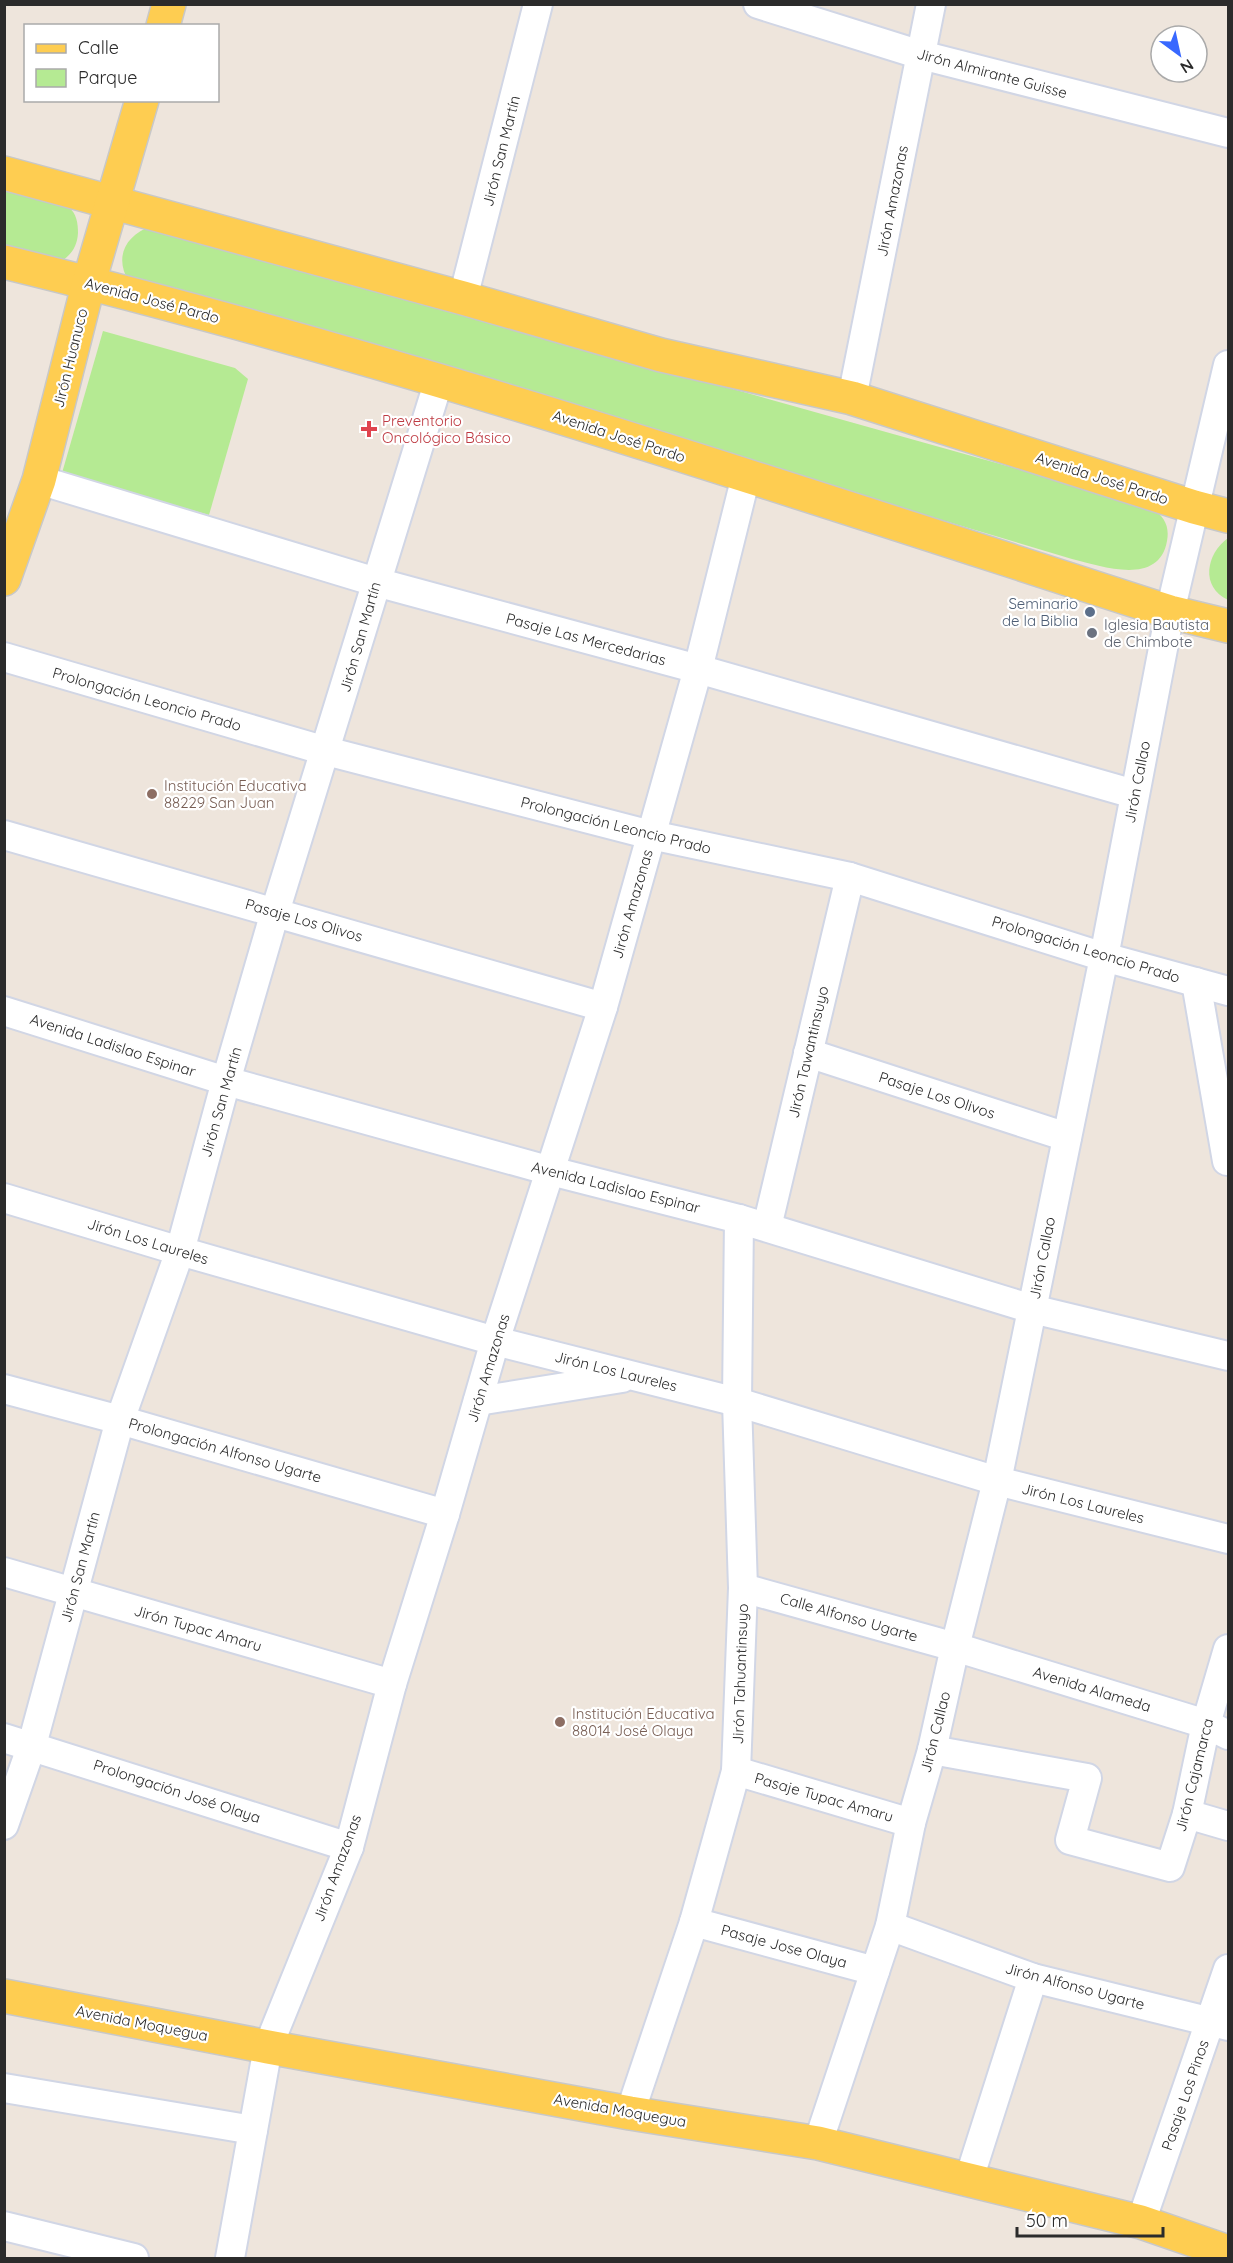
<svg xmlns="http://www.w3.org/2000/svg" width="1233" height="2263" viewBox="0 0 1233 2263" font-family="Quicksand,sans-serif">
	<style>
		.green { fill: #b5ea93 }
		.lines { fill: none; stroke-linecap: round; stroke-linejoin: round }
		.minor-casing { stroke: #d1d6e5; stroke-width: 32 }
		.major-casing { stroke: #c8c8c8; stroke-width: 36 }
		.minor { stroke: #fff; stroke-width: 28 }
		.major { stroke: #fecd51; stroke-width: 33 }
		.health-dot { fill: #e0444e; stroke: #fff; stroke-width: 2 }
		.service-dot { fill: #5c6f8a; stroke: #fff; stroke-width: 2 }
		.worship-dot { fill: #6b7280; stroke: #fff; stroke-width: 2 }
		.education-dot { fill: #8d6e63; stroke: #fff; stroke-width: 2 }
		.labels { text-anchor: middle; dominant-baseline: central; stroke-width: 4.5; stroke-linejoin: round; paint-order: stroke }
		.street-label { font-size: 15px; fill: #2b2b2b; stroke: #fff }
		.health-label { font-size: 15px; fill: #be3a42; stroke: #fff; text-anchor: start }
		.service-label { font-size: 15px; fill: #4e5e75; stroke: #fff; text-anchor: end }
		.worship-label { font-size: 15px; fill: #5b616d; stroke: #fff; text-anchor: start }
		.education-label { font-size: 15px; fill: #785e54; stroke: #fff; text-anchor: start }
	</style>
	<rect width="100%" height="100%" fill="#eee5dc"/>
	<g class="green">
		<path d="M 4,187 C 18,191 59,201 68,207 C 77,213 78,224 78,233 C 77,250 68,258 54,266 L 5,256 Z"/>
		<path d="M 151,226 L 1150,506 C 1163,516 1170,524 1167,541 C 1159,587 1101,566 1072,559 L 741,460 L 129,282 C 114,257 125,236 151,226 Z"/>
		<path d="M 103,331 L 235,368 L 248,379 L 209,515 L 62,473 Z"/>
		<path d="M 1228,538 L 1228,600 C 1200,587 1206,554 1228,538 Z"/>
	</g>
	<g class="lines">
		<g class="minor-casing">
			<g id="minor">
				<path d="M 758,4 L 921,55 L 1228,133"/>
				<path d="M 463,298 L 538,4"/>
				<path d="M 852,398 L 931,4"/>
				<path d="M 39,480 L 376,582 L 698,669 L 1134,794"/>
				<path d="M 4,657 L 326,751 L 651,835 L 850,877 L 1104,957 L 1228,991"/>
				<path d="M 4,835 L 603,1007"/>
				<path d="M 1196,982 L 1227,1161"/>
				<path d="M 4,1011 L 226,1081 L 551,1171 L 739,1219 L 1032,1309 L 1228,1356"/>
				<path d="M 808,1053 L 1067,1137"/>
				<path d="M 4,1198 L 180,1251 L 495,1341 L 737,1402 L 997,1481 L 1228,1539"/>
				<path d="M 767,1227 L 850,877"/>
				<path d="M 4,1389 L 120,1420 L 445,1514"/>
				<path d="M 478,1401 L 622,1378"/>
				<path d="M 4,1572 L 392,1684"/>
				<path d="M 743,1588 L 955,1647 L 1206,1724 L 1228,1735"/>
				<path d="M 4,1738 L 349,1847"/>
				<path d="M 932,1750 L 1087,1778 L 1070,1840 L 1170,1867 L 1187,1814 L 1206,1724 L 1228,1649"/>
				<path d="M 736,1771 L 911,1823"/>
				<path d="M 1187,1814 L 1228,1826"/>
				<path d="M 4,1825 L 32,1745 L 120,1420 L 180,1251 L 226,1081 L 275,912 L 439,380"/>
				<path d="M 694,1922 L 875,1971"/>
				<path d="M 890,1926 L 1033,1978 L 1228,2026"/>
				<path d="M 4,2088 L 253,2130"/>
				<path d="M 630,2113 L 694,1922 L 736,1771 L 743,1588 L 737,1402 L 739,1219"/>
				<path d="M 818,2143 L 890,1926 L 911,1823 L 932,1750 L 955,1647 L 997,1481 L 1104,957 L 1170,612 L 1228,365"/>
				<path d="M 969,2179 L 1033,1978"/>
				<path d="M 1141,2222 L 1228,1969"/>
				<path d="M 4,2226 L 134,2258"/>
				<path d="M 230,2258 L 268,2047 L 349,1847 L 392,1684 L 445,1514 L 495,1341 L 603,1007 L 698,669 L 746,476"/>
			</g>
		</g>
		<g class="major-casing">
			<g id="major">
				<path d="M 163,26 L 169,4"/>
				<path d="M 4,173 L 463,298 L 661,355 L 852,398 L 1194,507 L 1228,516"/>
				<path d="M 4,262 C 399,358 784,488 1170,612 L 1228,626"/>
				<path d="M 4,579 L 39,480 L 89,282 L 142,100"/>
				<path d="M 4,1996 L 268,2047 L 630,2113 L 818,2143 L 1141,2222 L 1228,2252"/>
			</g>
		</g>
		<use href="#minor" class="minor"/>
		<use href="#major" class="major"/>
	</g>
	<path class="health-dot" d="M366 420h6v6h6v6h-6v6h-6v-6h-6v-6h6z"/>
	<circle class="service-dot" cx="1090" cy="612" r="6"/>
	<circle class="worship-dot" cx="1092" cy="633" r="6"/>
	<g class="education-dot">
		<circle cx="152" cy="794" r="6"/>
		<circle cx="560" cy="1722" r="6"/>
	</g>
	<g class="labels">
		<g class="street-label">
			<text transform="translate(992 73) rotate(15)">Jirón Almirante Guisse</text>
			<text transform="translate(501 151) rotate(-76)">Jirón San Martín</text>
			<text transform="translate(892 201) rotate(-79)">Jirón Amazonas</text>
			<text transform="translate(152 300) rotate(15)">Avenida José Pardo</text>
			<text transform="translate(70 358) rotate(-76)">Jirón Huanuco</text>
			<text transform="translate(619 436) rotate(18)">Avenida José Pardo</text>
			<text transform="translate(1102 478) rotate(18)">Avenida José Pardo</text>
			<text transform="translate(360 637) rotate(-74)">Jirón San Martín</text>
			<text transform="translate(586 639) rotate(15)">Pasaje Las Mercedarias</text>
			<text transform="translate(147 699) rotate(16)">Prolongación Leoncio Prado</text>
			<text transform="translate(1137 782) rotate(-79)">Jirón Callao</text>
			<text transform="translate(616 825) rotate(14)">Prolongación Leoncio Prado</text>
			<text transform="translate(632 904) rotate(-74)">Jirón Amazonas</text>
			<text transform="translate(304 920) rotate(16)">Pasaje Los Olivos</text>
			<text transform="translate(1086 949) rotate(17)">Prolongación Leoncio Prado</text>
			<text transform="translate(113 1045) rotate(18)">Avenida Ladislao Espinar</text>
			<text transform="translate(808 1052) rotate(-77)">Jirón Tawantinsuyo</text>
			<text transform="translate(937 1095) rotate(18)">Pasaje Los Olivos</text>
			<text transform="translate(221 1102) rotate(-74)">Jirón San Martín</text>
			<text transform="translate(616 1187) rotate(14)">Avenida Ladislao Espinar</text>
			<text transform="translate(148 1241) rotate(17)">Jirón Los Laureles</text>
			<text transform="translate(1042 1258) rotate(-79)">Jirón Callao</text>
			<text transform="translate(488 1368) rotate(-73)">Jirón Amazonas</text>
			<text transform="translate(616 1371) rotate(14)">Jirón Los Laureles</text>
			<text transform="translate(225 1450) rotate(16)">Prolongación Alfonso Ugarte</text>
			<text transform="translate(1083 1503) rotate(14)">Jirón Los Laureles</text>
			<text transform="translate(80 1567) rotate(-75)">Jirón San Martín</text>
			<text transform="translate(849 1617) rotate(16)">Calle Alfonso Ugarte</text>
			<text transform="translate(198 1628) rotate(16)">Jirón Tupac Amaru</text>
			<text transform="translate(740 1674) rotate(-88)">Jirón Tahuantinsuyo</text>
			<text transform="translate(1092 1689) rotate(17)">Avenida Alameda</text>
			<text transform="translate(935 1732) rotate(-76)">Jirón Callao</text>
			<text transform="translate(1194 1775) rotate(-76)">Jirón Cajamarca</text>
			<text transform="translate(177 1791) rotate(18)">Prolongación José Olaya</text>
			<text transform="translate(824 1797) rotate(16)">Pasaje Tupac Amaru</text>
			<text transform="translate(337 1868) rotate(-70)">Jirón Amazonas</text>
			<text transform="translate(784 1946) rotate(15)">Pasaje Jose Olaya</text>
			<text transform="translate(1075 1986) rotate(15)">Jirón Alfonso Ugarte</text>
			<text transform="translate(142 2023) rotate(11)">Avenida Moquegua</text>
			<text transform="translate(1185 2095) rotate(-71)">Pasaje Los Pinos</text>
			<text transform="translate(620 2110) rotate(10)">Avenida Moquegua</text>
		</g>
		<g class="health-label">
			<text x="382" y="420">Preventorio<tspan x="382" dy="17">Oncológico Básico</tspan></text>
		</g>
		<g class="service-label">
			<text x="1078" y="603">Seminario<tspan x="1078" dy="17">de la Biblia</tspan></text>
		</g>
		<g class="worship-label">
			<text x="1104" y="624">Iglesia Bautista<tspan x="1104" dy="17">de Chimbote</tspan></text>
		</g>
		<g class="education-label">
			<text x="164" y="785">Institución Educativa<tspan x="164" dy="17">88229 San Juan</tspan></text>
			<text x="572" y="1713">Institución Educativa<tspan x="572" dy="17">88014 José Olaya</tspan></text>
		</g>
	</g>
	<rect width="1233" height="2263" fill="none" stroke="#2b2b2b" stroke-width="12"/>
	<rect x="24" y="24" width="195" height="78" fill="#ffffff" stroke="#aaaaaa" stroke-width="1.5"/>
	<rect x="36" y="44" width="30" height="9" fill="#fecd51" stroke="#aaaaaa" stroke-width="1.5"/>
	<text x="78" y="54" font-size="18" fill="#2b2b2b">Calle</text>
	<rect x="36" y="69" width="30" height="18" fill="#b5ea93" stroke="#aaaaaa" stroke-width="1.5"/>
	<text x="78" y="84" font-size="18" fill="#2b2b2b">Parque</text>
	<g transform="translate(1179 54) rotate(147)"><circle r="28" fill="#ffffff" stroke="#aaaaaa" stroke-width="1.5"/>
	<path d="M0-4.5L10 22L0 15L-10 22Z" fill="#3868ff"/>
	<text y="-9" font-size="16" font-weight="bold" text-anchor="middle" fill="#2b2b2b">N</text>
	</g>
	<path d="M1017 2227v9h146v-9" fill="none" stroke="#2b2b2b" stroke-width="3"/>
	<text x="1026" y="2227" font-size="18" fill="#2b2b2b" stroke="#ffffff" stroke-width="4.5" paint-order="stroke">50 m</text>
</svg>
